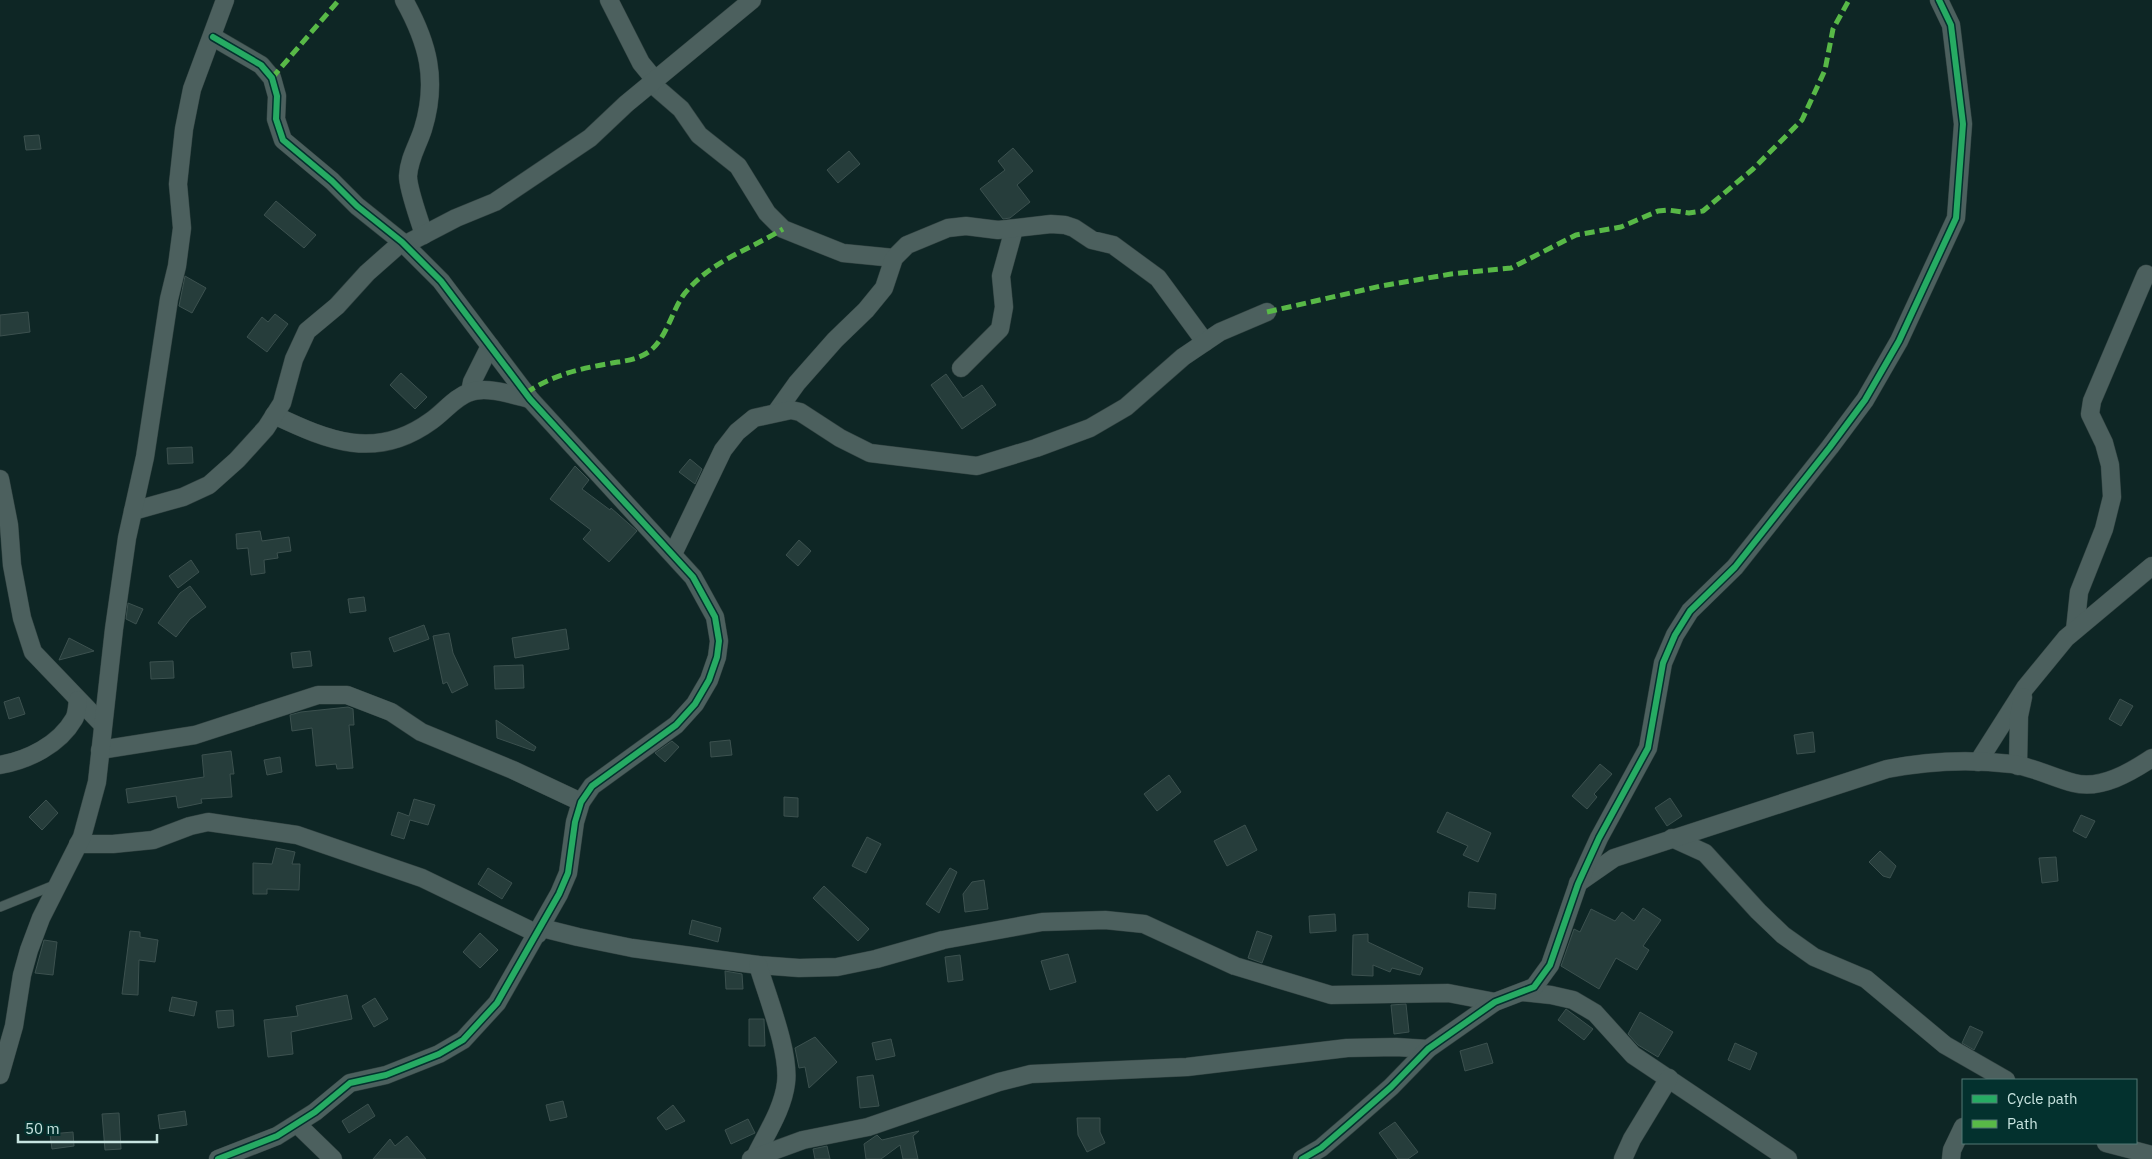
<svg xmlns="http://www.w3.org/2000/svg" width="2152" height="1159" viewBox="0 0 2152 1159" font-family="'IBM Plex Sans',sans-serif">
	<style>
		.building { fill: #263d3b; stroke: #3c514f }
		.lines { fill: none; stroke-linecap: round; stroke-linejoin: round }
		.service-casing { stroke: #314241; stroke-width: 10 }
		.minor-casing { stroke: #314241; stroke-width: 19 }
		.service { stroke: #4c605e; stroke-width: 9 }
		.minor { stroke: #4c605e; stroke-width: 18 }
		.quiet { stroke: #58b947; stroke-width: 5; stroke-dasharray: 10 5; stroke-linecap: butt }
		.cycleway-casing { stroke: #03312e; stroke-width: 9 }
		.cycleway { stroke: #26ab63; stroke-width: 6 }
	</style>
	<rect width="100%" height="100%" fill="#0e2625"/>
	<g class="building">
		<path d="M 39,135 L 41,149 L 26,150 L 24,136 Z"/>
		<path d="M 1013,148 L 1033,171 L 1017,185 L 1030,202 L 1010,218 L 1003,219 L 980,189 L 1005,170 L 998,161 Z"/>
		<path d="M 849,151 L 860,164 L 838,183 L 827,170 Z"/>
		<path d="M 276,201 L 316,235 L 304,248 L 264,215 Z"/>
		<path d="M 185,276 L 206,288 L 192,313 L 179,306 Z"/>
		<path d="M 28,312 L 30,332 L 0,336 L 0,315 Z"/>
		<path d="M 275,314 L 288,324 L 267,352 L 247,337 L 262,317 L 268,322 Z"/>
		<path d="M 401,373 L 427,397 L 415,409 L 390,385 Z"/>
		<path d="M 946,374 L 963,398 L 982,385 L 996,405 L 962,429 L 931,385 Z"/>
		<path d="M 192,447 L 193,463 L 168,464 L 167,448 Z"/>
		<path d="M 690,459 L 702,469 L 695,484 L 679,472 Z"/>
		<path d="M 575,466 L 589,480 L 582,489 L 610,510 L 611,508 L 637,531 L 609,562 L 583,539 L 591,530 L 550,499 Z"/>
		<path d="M 260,531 L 262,541 L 289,537 L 291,551 L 277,553 L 278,558 L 264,560 L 265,573 L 251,575 L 248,548 L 237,549 L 236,534 Z"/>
		<path d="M 799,540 L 811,551 L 798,566 L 786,555 Z"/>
		<path d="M 191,560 L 199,572 L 178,588 L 169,576 Z"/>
		<path d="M 190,586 L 206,607 L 190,619 L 176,637 L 158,623 L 180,593 Z"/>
		<path d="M 364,597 L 366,611 L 350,613 L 348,599 Z"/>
		<path d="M 128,603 L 143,609 L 136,624 L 126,619 Z"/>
		<path d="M 424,625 L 429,639 L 394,652 L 389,638 Z"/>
		<path d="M 566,629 L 569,649 L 515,658 L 512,638 Z"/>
		<path d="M 449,633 L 453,653 L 468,685 L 452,693 L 447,682 L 443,684 L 433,636 Z"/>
		<path d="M 69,638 L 94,651 L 59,660 Z"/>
		<path d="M 310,651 L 312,666 L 293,668 L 291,653 Z"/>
		<path d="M 173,661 L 174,678 L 151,679 L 150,662 Z"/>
		<path d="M 523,665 L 524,688 L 495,689 L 494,666 Z"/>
		<path d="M 19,697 L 25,714 L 9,719 L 4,702 Z"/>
		<path d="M 2120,699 L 2133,706 L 2121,726 L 2109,719 Z"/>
		<path d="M 348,707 L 353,709 L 354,725 L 349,725 L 353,768 L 337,769 L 336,764 L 316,766 L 312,728 L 292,731 L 290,715 L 301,712 Z"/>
		<path d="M 496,720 L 536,747 L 534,751 L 497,738 Z"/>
		<path d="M 1813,732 L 1815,752 L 1797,754 L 1794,735 Z"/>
		<path d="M 730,740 L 732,755 L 711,757 L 710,742 Z"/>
		<path d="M 672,741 L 679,747 L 665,762 L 655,753 Z"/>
		<path d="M 231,751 L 234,774 L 230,774 L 232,797 L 201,799 L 202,803 L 178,808 L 176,796 L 128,803 L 126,789 L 204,777 L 202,755 Z"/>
		<path d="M 280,757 L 282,772 L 267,775 L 264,760 Z"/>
		<path d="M 1600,764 L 1612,774 L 1594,794 L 1597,797 L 1587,809 L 1572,796 Z"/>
		<path d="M 1169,775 L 1181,792 L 1157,811 L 1144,794 Z"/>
		<path d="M 784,797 L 798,798 L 798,817 L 784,816 Z"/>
		<path d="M 1670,798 L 1682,816 L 1667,826 L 1655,808 Z"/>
		<path d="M 414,799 L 435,805 L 428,825 L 410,820 L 404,839 L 391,835 L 398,812 L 409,816 Z"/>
		<path d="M 46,800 L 58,813 L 42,830 L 29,817 Z"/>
		<path d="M 1447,812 L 1491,833 L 1478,862 L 1463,855 L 1468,846 L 1437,832 Z"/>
		<path d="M 2081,815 L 2095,821 L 2086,838 L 2073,831 Z"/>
		<path d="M 1245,825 L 1257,850 L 1227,866 L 1214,841 Z"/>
		<path d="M 867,837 L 881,844 L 866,873 L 852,866 Z"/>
		<path d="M 276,848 L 295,852 L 292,864 L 300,864 L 299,890 L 267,889 L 267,894 L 253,894 L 253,863 L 272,864 Z"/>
		<path d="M 1880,851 L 1896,866 L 1890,878 L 1883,876 L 1869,862 Z"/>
		<path d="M 2056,857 L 2058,881 L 2042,883 L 2039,858 Z"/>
		<path d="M 488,868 L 512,883 L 502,899 L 478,884 Z"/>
		<path d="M 950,868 L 957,872 L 939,913 L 926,904 Z"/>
		<path d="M 984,880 L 988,909 L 965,912 L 963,894 L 972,882 Z"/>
		<path d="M 824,886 L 869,929 L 858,941 L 813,898 Z"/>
		<path d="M 1469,892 L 1496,894 L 1495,909 L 1468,907 Z"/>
		<path d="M 1643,908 L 1661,920 L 1643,946 L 1649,950 L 1637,970 L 1616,958 L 1599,989 L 1561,966 L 1574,929 L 1580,932 L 1591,909 L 1615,921 L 1622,912 L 1634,921 Z"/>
		<path d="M 1335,914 L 1336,931 L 1310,933 L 1309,916 Z"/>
		<path d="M 692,920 L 721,928 L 718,942 L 689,934 Z"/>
		<path d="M 130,931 L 140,932 L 140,937 L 158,940 L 155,962 L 139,960 L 138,995 L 122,994 Z"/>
		<path d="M 1257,931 L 1272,936 L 1262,963 L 1248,958 Z"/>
		<path d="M 480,933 L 498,950 L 480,968 L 463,952 Z"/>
		<path d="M 1368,934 L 1368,942 L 1423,968 L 1420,975 L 1392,968 L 1390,972 L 1373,965 L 1373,976 L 1352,975 L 1353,935 Z"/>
		<path d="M 44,940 L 57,942 L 53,975 L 35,973 Z"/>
		<path d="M 1068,954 L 1076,982 L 1050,990 L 1041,961 Z"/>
		<path d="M 960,955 L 963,980 L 948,982 L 945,957 Z"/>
		<path d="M 725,971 L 742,974 L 743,989 L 726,989 Z"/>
		<path d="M 347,995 L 352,1019 L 291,1032 L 293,1054 L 268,1057 L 264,1020 L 298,1016 L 296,1006 Z"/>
		<path d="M 172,997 L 197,1002 L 194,1016 L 169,1011 Z"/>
		<path d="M 375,998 L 388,1019 L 374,1027 L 362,1006 Z"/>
		<path d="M 1406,1004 L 1409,1032 L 1394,1034 L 1391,1005 Z"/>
		<path d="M 1566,1009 L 1593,1029 L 1584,1040 L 1558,1020 Z"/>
		<path d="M 233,1010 L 234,1026 L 218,1028 L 216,1011 Z"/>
		<path d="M 1640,1012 L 1673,1032 L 1658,1057 L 1638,1045 L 1628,1034 Z"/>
		<path d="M 749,1019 L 764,1019 L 765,1046 L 749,1046 Z"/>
		<path d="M 1970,1026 L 1983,1032 L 1974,1050 L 1962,1043 Z"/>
		<path d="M 815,1037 L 837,1062 L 809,1088 L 805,1067 L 799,1068 L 795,1048 Z"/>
		<path d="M 891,1039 L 895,1056 L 876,1060 L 872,1043 Z"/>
		<path d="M 1487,1043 L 1493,1063 L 1465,1071 L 1460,1051 Z"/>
		<path d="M 1735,1043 L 1757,1053 L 1750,1070 L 1728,1060 Z"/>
		<path d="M 873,1075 L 879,1106 L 860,1108 L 857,1077 Z"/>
		<path d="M 563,1101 L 567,1117 L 550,1121 L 546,1105 Z"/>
		<path d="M 368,1104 L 375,1116 L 349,1133 L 342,1121 Z"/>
		<path d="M 673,1105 L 685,1121 L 666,1130 L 657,1118 Z"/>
		<path d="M 185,1111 L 187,1125 L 160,1129 L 158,1115 Z"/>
		<path d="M 119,1113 L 121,1149 L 105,1150 L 102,1114 Z"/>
		<path d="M 1077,1118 L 1100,1118 L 1100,1132 L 1105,1143 L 1087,1152 L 1078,1135 Z"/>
		<path d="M 748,1119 L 755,1133 L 731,1144 L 725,1130 Z"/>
		<path d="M 1395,1122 L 1418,1152 L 1408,1159 L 1398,1159 L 1379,1133 Z"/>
		<path d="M 919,1131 L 913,1136 L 918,1159 L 903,1159 L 900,1145 L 881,1159 L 866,1159 L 864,1144 L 877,1135 L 882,1140 Z"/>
		<path d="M 73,1132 L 74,1146 L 52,1149 L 50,1134 Z"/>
		<path d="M 407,1136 L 426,1159 L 373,1159 L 390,1139 L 395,1146 Z"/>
		<path d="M 827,1146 L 830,1159 L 815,1159 L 813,1149 Z"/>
	</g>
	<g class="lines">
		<g class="service-casing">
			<path id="service" d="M 0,907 L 57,884"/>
		</g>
		<g class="minor-casing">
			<g id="minor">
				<path d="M 404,0 C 428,43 438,80 423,129 C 418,145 409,158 408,176 C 408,190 420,221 424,235"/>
				<path d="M 609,0 L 641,63 L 655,80"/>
				<path d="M 213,37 L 261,65 L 272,78 L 277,96 L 276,119 L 283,140 L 332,181 L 357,206 L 402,242 L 441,281 L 530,399 L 693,577 L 715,617 L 719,641 L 717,657 L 709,680 L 695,704 L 676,725 L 592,786 L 581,802 L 575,822 L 568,873 L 559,894 L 497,1003 L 463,1040 L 439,1054 L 386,1075 L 350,1083 L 315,1112 L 277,1136 L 218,1159"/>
				<path d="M 651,83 L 681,109 L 699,135 L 738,166 L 767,213 L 783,229 L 843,253 L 894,258"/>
				<path d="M 406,244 L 456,218 L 495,202 L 590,138 L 626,104 L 752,0"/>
				<path d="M 961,368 L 1000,329 L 1004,307 L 1001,276 L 1014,229"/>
				<path d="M 470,392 L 472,382 L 490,346"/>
				<path d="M 777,411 L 797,383 L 835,340 L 866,310 L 884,288 L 894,258 L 907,245 L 948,228 L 966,226 L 998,230 L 1051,224 L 1065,225 L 1074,228 L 1092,240 L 1113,245 L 1158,278 L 1205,342"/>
				<path d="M 274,415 C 329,441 376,461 431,421 C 444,412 455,397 470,392 C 488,386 513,395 530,399"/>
				<path d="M 0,479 L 9,525 L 12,565 L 22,618 L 33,652 L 102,724"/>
				<path d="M 133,511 L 183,497 L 209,485 L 237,460 L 266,428 L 282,403 L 294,359 L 307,331 L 337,306 L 367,273 L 402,242"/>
				<path d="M 673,554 L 723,450 L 737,432 L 754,418 L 791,410 L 800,412 L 840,438 L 870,453 L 977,466 L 1036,448 L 1090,428 L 1126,407 L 1183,357 L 1220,332 L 1267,312"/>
				<path d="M 2075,630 L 2079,592 L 2104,529 L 2112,497 L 2110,465 L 2104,443 L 2090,414 L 2092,401 L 2146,274"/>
				<path d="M 100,750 L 195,735 L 318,695 L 347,695 L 391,712 L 421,732 L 513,770 L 581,802"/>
				<path d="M 1978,762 L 2025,688 L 2066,638 L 2152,566"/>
				<path d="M 0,765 C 28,760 59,745 74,719 C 77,714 77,706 78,700"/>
				<path d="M 2018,766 L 2019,716 L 2023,697"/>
				<path d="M 1672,838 L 1705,853 L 1758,911 L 1783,935 L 1814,957 L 1866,979 L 1945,1045 L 2006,1080"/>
				<path d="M 78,844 L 113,844 L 153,840 L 190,826 L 208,822 L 297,835 L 422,878 L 538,934"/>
				<path d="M 1578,883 L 1614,858 L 1887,769 C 1927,761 1971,759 2012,764 C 2033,767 2054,778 2074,783 C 2101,790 2131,772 2152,758"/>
				<path d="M 542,928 L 578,937 L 632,948 L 758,965 L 799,968 L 837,967 L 876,959 L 943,940 L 1042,922 L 1105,920 L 1144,924 L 1235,966 L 1331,995 L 1448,993 L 1495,1002"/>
				<path d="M 1522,992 L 1551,995 L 1573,1000 L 1595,1013 L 1633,1055 L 1788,1159"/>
				<path d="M 0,1075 L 14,1026 L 22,975 L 29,950 L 41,918 L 82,837 L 97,782 L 114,629 L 127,538 L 145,457 L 169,299 L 177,266 L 182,228 L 178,184 L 184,129 L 192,89 L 225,0"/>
				<path d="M 297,1124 L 333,1159"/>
				<path d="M 2106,1143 L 2152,1155"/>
				<path d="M 755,1157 C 766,1134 783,1109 786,1083 C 790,1052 767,996 758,965"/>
				<path d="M 751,1159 L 803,1140 L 868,1127 L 999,1082 L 1031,1074 L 1187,1067 L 1347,1048 L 1396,1047 L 1428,1049"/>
				<path d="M 1302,1159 L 1321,1148 L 1350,1123 L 1391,1087 L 1428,1049 L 1495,1002 L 1534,987 L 1550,965 L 1578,884 L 1599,838 L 1648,748 L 1663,663 L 1675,635 L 1690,611 L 1735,567 L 1830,447 L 1865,400 L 1899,341 L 1956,218 L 1963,124 L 1951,25 L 1939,0"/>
				<path d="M 1623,1159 L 1632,1139 L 1669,1078"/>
				<path d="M 1951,1159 L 1952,1150 L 1963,1127"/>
			</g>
		</g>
		<use href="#service" class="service"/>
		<use href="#minor" class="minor"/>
		<g class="quiet">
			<path d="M 272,78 L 339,0"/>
			<path d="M 1267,312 L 1381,286 L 1451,274 L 1511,268 L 1576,235 L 1621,227 L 1658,211 L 1668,210 L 1689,213 L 1703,211 L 1753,169 L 1802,120 L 1825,70 L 1833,29 L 1849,0"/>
			<path d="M 526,393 C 551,376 577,369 607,364 C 621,361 634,361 647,353 C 667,340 671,311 685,293 C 711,261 749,250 783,229"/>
		</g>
		<g class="cycleway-casing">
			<g id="cycleway">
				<path d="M 213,37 L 261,65 L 272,78 L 277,96 L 276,119 L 283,140 L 332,181 L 357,206 L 402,242 L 441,281 L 530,399 L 693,577 L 715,617 L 719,641 L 717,657 L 709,680 L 695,704 L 676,725 L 592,786 L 581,802 L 575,822 L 568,873 L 559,894 L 497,1003 L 463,1040 L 439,1054 L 386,1075 L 350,1083 L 315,1112 L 277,1136 L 218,1159"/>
				<path d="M 1302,1159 L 1321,1148 L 1350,1123 L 1391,1087 L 1428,1049 L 1495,1002 L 1534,987 L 1550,965 L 1578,884 L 1599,838 L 1648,748 L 1663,663 L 1675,635 L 1690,611 L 1735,567 L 1830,447 L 1865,400 L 1899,341 L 1956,218 L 1963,124 L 1951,25 L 1939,0"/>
			</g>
		</g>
		<use href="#cycleway" class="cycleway"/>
	</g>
	<rect x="1962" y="1079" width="175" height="65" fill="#03312e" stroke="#527975"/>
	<rect x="1972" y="1095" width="25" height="8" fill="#26ab63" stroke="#527975"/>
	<text x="2007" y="1104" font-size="15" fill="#c8e4e0">Cycle path</text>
	<rect x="1972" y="1120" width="25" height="8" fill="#58b947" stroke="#527975"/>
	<text x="2007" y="1129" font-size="15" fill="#c8e4e0">Path</text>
	<path d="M18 1134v8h139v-8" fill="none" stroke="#c8e4e0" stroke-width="2.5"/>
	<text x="25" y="1134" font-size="15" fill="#c8e4e0" stroke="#03312e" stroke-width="4" paint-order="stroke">50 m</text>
</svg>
